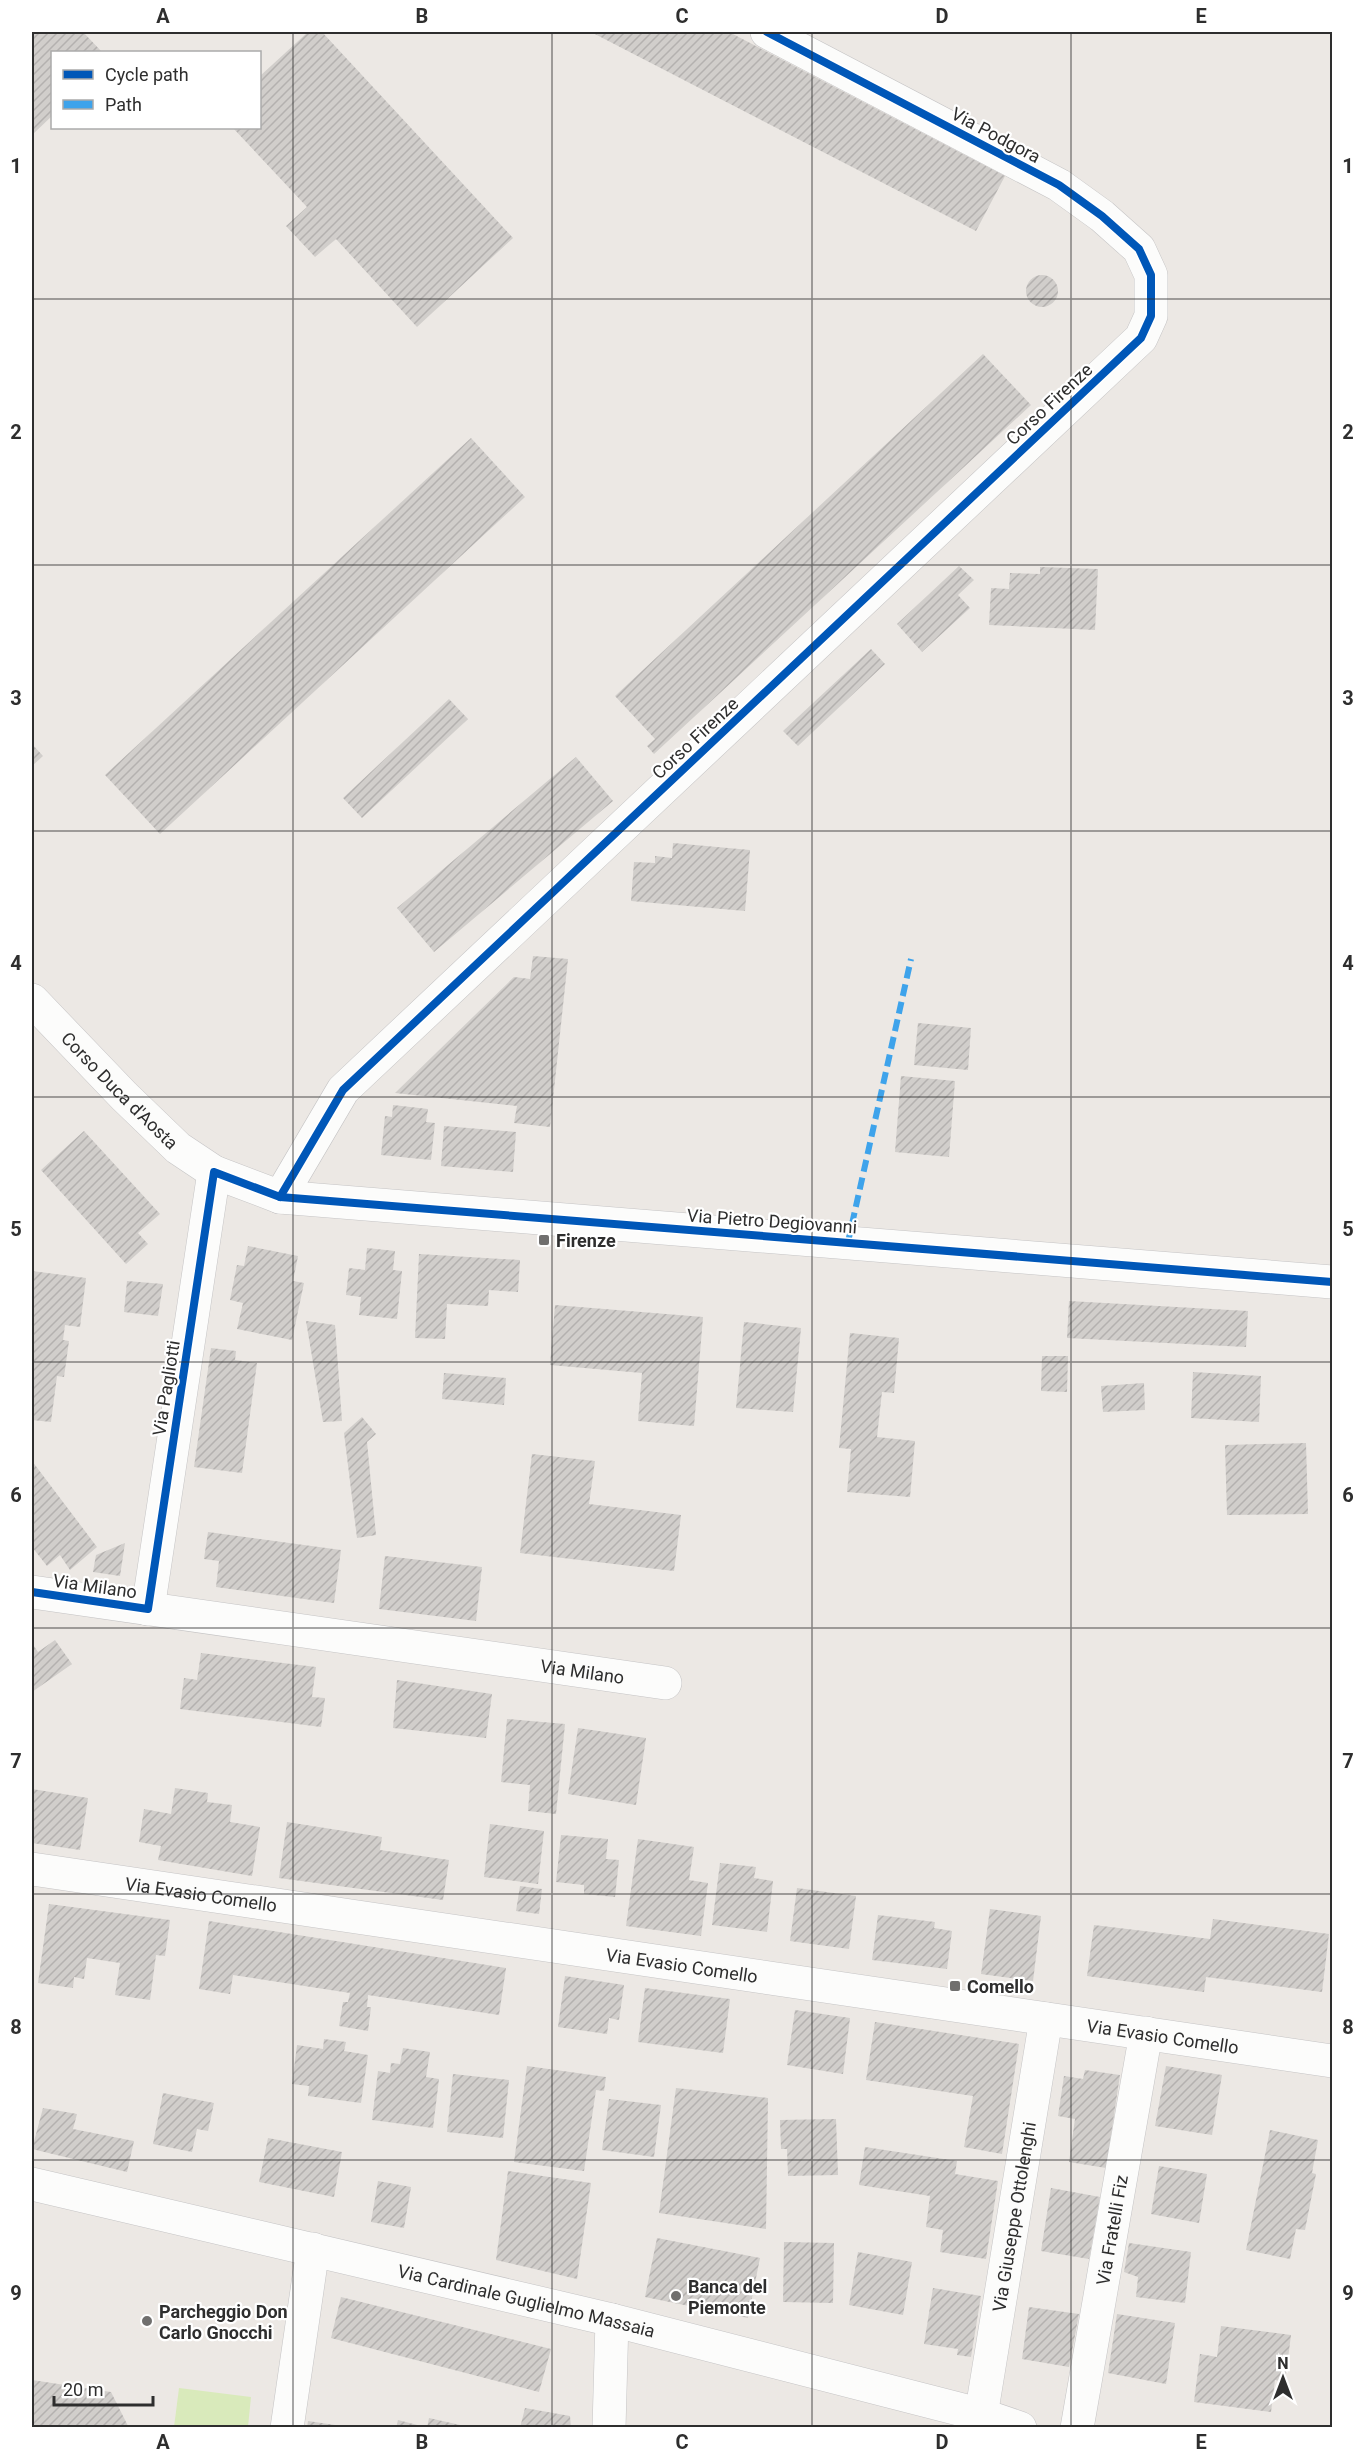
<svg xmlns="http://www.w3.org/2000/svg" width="1364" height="2459" viewBox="0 0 1364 2459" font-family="Roboto,sans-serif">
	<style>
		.pitch { fill: #d9eabb }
		.building { fill: url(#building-hatch) }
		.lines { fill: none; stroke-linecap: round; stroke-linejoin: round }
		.minor-casing { stroke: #c5c4c5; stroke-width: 34 }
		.tertiary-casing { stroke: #c5c4c5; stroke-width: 34 }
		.secondary-casing { stroke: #c5c4c5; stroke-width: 34 }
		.minor { stroke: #fcfcfb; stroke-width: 33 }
		.tertiary { stroke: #fcfcfb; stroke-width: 33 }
		.secondary { stroke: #fcfcfb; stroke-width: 33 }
		.quiet { stroke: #3ea3eb; stroke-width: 6; stroke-dasharray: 12 6; stroke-linecap: butt }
		.cycleway-casing { stroke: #fff; stroke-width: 11 }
		.cycleway { stroke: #0057b8; stroke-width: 8 }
		.grid { fill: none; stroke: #2e2e2e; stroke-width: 1.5; stroke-opacity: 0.55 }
		.poi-dot { fill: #706f6e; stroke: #fff; stroke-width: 2 }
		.labels { text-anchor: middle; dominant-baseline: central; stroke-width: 4.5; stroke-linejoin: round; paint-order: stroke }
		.street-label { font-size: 18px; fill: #2e2e2e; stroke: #fff }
		.poi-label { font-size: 18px; font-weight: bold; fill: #2e2e2e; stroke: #fff; text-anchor: start }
		.neatline { fill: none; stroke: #2e2e2e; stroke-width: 2 }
		.grid-label { font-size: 20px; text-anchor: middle; font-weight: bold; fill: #2e2e2e }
	</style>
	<defs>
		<pattern id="building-hatch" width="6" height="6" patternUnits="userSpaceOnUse" patternTransform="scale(1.5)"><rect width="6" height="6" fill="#d1cecb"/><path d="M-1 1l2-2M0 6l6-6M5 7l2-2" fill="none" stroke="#b4b1af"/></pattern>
	</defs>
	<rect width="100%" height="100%" fill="#ece8e4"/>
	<path class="pitch" d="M 179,2388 L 251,2397 L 248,2427 L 174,2427 Z"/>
	<g class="building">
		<path d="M 32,32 L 83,32 L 102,52 L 52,52 L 52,116 L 32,135 Z"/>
		<path d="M 308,32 L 322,32 L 513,238 L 417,327 L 336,239 L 315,257 L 286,226 L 307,207 L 233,128 L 260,128 L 260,76 Z"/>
		<path d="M 591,32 L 729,32 L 1005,176 L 976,231 Z"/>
		<circle cx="1042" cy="291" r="16"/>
		<path d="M 983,354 L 1031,405 L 654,754 L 647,746 L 655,739 L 615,696 Z"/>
		<path d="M 471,438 L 525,497 L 160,834 L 105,775 Z"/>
		<path d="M 959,566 L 974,580 L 958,595 L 970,608 L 922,652 L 897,624 Z"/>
		<path d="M 1040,567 L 1098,569 L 1095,630 L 989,625 L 991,588 L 1009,589 L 1010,573 L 1040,574 Z"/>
		<path d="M 871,649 L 885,664 L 798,746 L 783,731 Z"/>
		<path d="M 449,699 L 468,719 L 362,818 L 343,798 Z"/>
		<path d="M 32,744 L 43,756 L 32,766 Z"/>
		<path d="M 576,757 L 613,801 L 434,952 L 397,908 Z"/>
		<path d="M 673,843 L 750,850 L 745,911 L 631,901 L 634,862 L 655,863 L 655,856 L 672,858 Z"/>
		<path d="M 533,956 L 568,959 L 550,1127 L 514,1123 L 517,1106 L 395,1093 L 514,977 L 530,979 Z"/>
		<path d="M 918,1023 L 971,1028 L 968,1070 L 914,1065 Z"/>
		<path d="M 901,1076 L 955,1081 L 949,1157 L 895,1152 Z"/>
		<path d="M 393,1105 L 428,1109 L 426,1122 L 435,1123 L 431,1160 L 381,1155 L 385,1116 L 392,1117 Z"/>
		<path d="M 444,1126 L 516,1132 L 513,1172 L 441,1166 Z"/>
		<path d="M 84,1131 L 160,1214 L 138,1233 L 148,1244 L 126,1264 L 41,1170 Z"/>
		<path d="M 248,1246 L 298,1256 L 293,1281 L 304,1283 L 292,1340 L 237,1329 L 243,1303 L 230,1300 L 237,1265 L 244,1266 Z"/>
		<path d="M 367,1248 L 395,1251 L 393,1270 L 402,1271 L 397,1319 L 359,1315 L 361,1297 L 346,1295 L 349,1268 L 365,1270 Z"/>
		<path d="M 419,1254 L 520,1260 L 518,1292 L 489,1290 L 488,1306 L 447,1304 L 445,1339 L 415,1338 Z"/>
		<path d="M 32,1271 L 86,1278 L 80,1327 L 65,1325 L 63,1340 L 69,1341 L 64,1377 L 57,1376 L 51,1422 L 32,1420 Z"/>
		<path d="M 127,1281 L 163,1284 L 158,1316 L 124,1312 Z"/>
		<path d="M 1069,1301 L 1248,1311 L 1246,1347 L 1067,1338 Z"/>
		<path d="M 555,1305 L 703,1317 L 694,1426 L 638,1421 L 642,1373 L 550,1365 Z"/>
		<path d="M 306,1321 L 335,1325 L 342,1421 L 323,1422 Z"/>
		<path d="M 744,1322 L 801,1328 L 793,1412 L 736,1408 Z"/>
		<path d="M 850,1333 L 899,1338 L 894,1393 L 882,1392 L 877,1437 L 915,1441 L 910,1497 L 847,1492 L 851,1449 L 839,1448 Z"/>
		<path d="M 211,1348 L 236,1351 L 235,1360 L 257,1363 L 242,1473 L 194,1467 Z"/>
		<path d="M 1042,1356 L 1068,1356 L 1067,1392 L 1041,1391 Z"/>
		<path d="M 1193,1372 L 1261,1376 L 1259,1422 L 1191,1418 Z"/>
		<path d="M 444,1373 L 506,1378 L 504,1405 L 442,1399 Z"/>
		<path d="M 1144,1383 L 1145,1410 L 1103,1412 L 1101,1386 Z"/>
		<path d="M 362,1417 L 376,1434 L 367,1442 L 376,1535 L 357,1538 L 344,1433 Z"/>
		<path d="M 1306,1443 L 1308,1514 L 1227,1515 L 1225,1445 Z"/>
		<path d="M 532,1454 L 595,1461 L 589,1504 L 681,1515 L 674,1571 L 520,1553 Z"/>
		<path d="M 32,1461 L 97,1547 L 70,1570 L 60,1555 L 47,1566 L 32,1547 Z"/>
		<path d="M 208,1532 L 341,1550 L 334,1603 L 216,1587 L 219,1561 L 204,1559 Z"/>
		<path d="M 125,1543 L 120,1576 L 93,1572 L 96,1555 Z"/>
		<path d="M 385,1556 L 482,1567 L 476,1621 L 379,1609 Z"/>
		<path d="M 55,1640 L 72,1664 L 32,1692 L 32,1643 L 38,1652 Z"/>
		<path d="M 201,1653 L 316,1667 L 312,1697 L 325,1698 L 321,1727 L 180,1709 L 184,1678 L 197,1680 Z"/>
		<path d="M 397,1680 L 492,1694 L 486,1738 L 393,1728 Z"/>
		<path d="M 507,1719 L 565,1724 L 556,1814 L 528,1811 L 530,1785 L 501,1782 Z"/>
		<path d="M 578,1728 L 646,1738 L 636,1805 L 568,1794 Z"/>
		<path d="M 175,1788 L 208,1793 L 207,1802 L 232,1805 L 230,1822 L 260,1827 L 252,1876 L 158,1860 L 161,1846 L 139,1842 L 144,1809 L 171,1814 Z"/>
		<path d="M 32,1789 L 88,1798 L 80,1850 L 32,1843 Z"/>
		<path d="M 287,1822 L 382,1837 L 380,1850 L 449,1860 L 443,1900 L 279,1878 Z"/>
		<path d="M 490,1824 L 544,1831 L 538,1884 L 484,1877 Z"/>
		<path d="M 561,1835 L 608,1839 L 606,1859 L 619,1860 L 615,1897 L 584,1894 L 584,1885 L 556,1882 Z"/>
		<path d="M 638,1839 L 694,1847 L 689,1880 L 708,1883 L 701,1936 L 626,1926 Z"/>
		<path d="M 720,1863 L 756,1867 L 754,1878 L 773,1881 L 767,1932 L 712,1925 Z"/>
		<path d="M 520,1886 L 542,1889 L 539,1914 L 516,1911 Z"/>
		<path d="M 797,1888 L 856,1896 L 849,1949 L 790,1941 Z"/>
		<path d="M 49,1904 L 170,1920 L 165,1956 L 156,1955 L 150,2000 L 115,1995 L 120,1963 L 87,1958 L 84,1979 L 74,1977 L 73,1988 L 38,1983 Z"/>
		<path d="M 990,1909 L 1041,1916 L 1033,1981 L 981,1974 Z"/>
		<path d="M 878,1915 L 935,1922 L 934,1928 L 952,1931 L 947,1969 L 872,1960 Z"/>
		<path d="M 1213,1919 L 1329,1934 L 1322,1992 L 1206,1977 L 1204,1992 L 1087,1976 L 1094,1925 L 1210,1939 Z"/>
		<path d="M 209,1921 L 506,1968 L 499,2015 L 368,1995 L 367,2007 L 371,2007 L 368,2031 L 339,2026 L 343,2002 L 348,2002 L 350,1993 L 233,1975 L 230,1994 L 199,1989 Z"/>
		<path d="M 565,1976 L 624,1985 L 619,2020 L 609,2018 L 607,2034 L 558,2027 Z"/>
		<path d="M 645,1988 L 730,1999 L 723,2053 L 638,2042 Z"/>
		<path d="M 795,2010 L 850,2018 L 843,2074 L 787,2065 Z"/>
		<path d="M 875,2022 L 1019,2044 L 1002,2154 L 964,2147 L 973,2096 L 866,2080 Z"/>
		<path d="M 324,2039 L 346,2042 L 344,2051 L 368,2055 L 361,2103 L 308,2096 L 309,2086 L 292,2084 L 297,2045 L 323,2049 Z"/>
		<path d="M 403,2048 L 430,2052 L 426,2077 L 439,2079 L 433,2128 L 372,2120 L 378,2071 L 390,2073 L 391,2063 L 400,2064 Z"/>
		<path d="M 527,2066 L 606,2077 L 604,2091 L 596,2090 L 584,2171 L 514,2162 Z"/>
		<path d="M 1166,2066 L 1222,2075 L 1212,2135 L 1155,2126 Z"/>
		<path d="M 1085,2070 L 1120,2075 L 1106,2168 L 1069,2162 L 1075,2119 L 1058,2116 L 1064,2076 L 1083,2079 Z"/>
		<path d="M 453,2074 L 509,2080 L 503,2138 L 447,2132 Z"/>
		<path d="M 676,2088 L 768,2098 L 766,2229 L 659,2213 Z"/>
		<path d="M 163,2093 L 214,2103 L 208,2131 L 197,2129 L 192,2152 L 153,2144 Z"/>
		<path d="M 609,2099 L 661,2105 L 654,2157 L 602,2150 Z"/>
		<path d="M 43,2108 L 77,2114 L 73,2129 L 134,2141 L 127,2172 L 32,2149 Z"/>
		<path d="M 836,2119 L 838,2175 L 788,2176 L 787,2149 L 781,2149 L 780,2120 Z"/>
		<path d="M 1270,2130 L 1318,2140 L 1312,2173 L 1316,2174 L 1305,2230 L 1296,2229 L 1290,2259 L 1246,2250 Z"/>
		<path d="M 268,2138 L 342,2152 L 334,2197 L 259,2182 Z"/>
		<path d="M 865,2147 L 957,2161 L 955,2174 L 998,2181 L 986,2259 L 940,2252 L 943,2230 L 926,2227 L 930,2196 L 859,2185 Z"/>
		<path d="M 1159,2166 L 1207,2174 L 1199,2223 L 1151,2214 Z"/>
		<path d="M 508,2171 L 591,2183 L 577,2279 L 496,2260 Z"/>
		<path d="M 378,2181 L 411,2187 L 404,2228 L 371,2222 Z"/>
		<path d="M 1051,2188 L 1100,2197 L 1089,2259 L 1041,2251 Z"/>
		<path d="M 657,2238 L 760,2258 L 748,2318 L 645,2297 Z"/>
		<path d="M 784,2242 L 834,2243 L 833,2303 L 783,2302 Z"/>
		<path d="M 1129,2243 L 1191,2252 L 1185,2303 L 1136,2297 L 1138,2277 L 1124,2272 Z"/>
		<path d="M 858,2252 L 912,2262 L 903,2315 L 849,2305 Z"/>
		<path d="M 933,2288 L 981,2296 L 971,2357 L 957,2355 L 958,2349 L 924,2344 Z"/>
		<path d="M 341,2297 L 551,2349 L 539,2392 L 331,2338 Z"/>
		<path d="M 1029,2307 L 1079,2314 L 1069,2367 L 1022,2359 Z"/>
		<path d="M 1117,2314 L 1175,2323 L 1166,2384 L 1108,2373 Z"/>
		<path d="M 1221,2326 L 1291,2335 L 1285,2382 L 1275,2380 L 1271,2412 L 1194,2402 L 1200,2354 L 1217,2357 Z"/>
		<path d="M 32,2380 L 111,2392 L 129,2428 L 32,2428 Z"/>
		<path d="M 525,2408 L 570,2416 L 571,2428 L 520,2428 Z"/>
		<path d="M 429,2418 L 469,2427 L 469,2428 L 427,2428 Z"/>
		<path d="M 398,2420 L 425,2427 L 425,2428 L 396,2428 Z"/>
		<path d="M 308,2421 L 342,2426 L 342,2428 L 307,2428 Z"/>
	</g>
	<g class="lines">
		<g class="minor-casing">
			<g id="minor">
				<path d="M 280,1197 L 343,1090 L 1141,338 L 1151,316 L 1151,275 L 1139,249 L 1102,216 L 1059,185 L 767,32"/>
				<path id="s1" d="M 32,1592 L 665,1683"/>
				<path d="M 148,1609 L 214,1172"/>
				<path id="s2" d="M 32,1869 L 1332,2061"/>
				<path d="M 287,2428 L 313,2249"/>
				<path d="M 609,2428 L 612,2320"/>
				<path id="s3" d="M 979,2428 L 1046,2019"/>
				<path id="s4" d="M 1077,2428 L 1146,2033"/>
			</g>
		</g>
		<g class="tertiary-casing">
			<g id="tertiary">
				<path id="s5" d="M 32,1000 L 124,1096 L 178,1148 L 214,1172 L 280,1197 L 1332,1282"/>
			</g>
		</g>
		<g class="secondary-casing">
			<g id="secondary">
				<path id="s6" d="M 32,2184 L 612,2320 L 982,2415 L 1020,2428"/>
			</g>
		</g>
		<use href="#minor" class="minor"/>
		<use href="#tertiary" class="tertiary"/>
		<use href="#secondary" class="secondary"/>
		<path class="quiet" d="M 848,1242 L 911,959"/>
		<g class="cycleway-casing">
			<g id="cycleway">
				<path d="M 280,1197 L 343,1090 L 1141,338 L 1151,316 L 1151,275 L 1139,249 L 1102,216 L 1059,185 L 767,32"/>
				<path d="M 32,1592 L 148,1609 L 214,1172 L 280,1197 L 1332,1282"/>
			</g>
		</g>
		<use href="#cycleway" class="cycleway"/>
	</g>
	<path class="grid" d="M 293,32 L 293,2428M 552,32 L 552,2428M 812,32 L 812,2428M 1071,32 L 1071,2428M 32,299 L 1332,299M 32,565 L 1332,565M 32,831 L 1332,831M 32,1097 L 1332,1097M 32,1362 L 1332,1362M 32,1628 L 1332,1628M 32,1894 L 1332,1894M 32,2160 L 1332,2160"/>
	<g class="poi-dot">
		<rect x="538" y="1234" width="12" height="12" rx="3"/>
		<rect x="949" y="1980" width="12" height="12" rx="3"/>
		<circle cx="676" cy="2296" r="6"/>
		<circle cx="147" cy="2321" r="6"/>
	</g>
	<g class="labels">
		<g class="street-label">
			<text transform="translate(996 135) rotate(28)">Via Podgora</text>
			<text transform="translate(1049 404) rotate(-43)">Corso Firenze</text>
			<text transform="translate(695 738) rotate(-43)">Corso Firenze</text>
			<text stroke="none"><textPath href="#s5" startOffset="126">Corso Duca d'Aosta</textPath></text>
			<text transform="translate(772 1221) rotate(4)">Via Pietro Degiovanni</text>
			<text transform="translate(166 1388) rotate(-81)">Via Pagliotti</text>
			<text transform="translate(95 1586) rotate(8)">Via Milano</text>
			<text stroke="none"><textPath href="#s1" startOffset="556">Via Milano</textPath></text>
			<text stroke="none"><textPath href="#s2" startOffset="171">Via Evasio Comello</textPath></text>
			<text stroke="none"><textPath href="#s2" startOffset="657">Via Evasio Comello</textPath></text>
			<text stroke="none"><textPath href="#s2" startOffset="1143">Via Evasio Comello</textPath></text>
			<text stroke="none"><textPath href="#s3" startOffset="214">Via Giuseppe Ottolenghi</textPath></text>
			<text stroke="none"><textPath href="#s4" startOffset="201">Via Fratelli Fiz</textPath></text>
			<text stroke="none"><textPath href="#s6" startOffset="508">Via Cardinale Guglielmo Massaia</textPath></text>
		</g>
		<g class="poi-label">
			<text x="556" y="1240">Firenze</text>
			<text x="967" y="1986">Comello</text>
			<text x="688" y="2286">Banca del<tspan x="688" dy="21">Piemonte</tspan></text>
			<text x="159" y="2311">Parcheggio Don<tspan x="159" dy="21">Carlo Gnocchi</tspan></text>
		</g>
	</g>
	<rect width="1364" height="2459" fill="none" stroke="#ffffff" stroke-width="66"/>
	<rect x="51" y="51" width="210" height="78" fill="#ffffff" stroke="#ababab" stroke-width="1.5"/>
	<rect x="63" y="70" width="30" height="9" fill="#0057b8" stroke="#ababab" stroke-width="1.5"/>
	<text x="105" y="81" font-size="18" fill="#2e2e2e">Cycle path</text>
	<rect x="63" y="100" width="30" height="9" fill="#3ea3eb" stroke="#ababab" stroke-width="1.5"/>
	<text x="105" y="111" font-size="18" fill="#2e2e2e">Path</text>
	<g transform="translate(1283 2378)" stroke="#ffffff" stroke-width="4.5" paint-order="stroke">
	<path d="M0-4.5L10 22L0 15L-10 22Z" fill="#2e2e2e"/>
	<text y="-9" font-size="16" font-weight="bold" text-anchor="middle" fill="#2e2e2e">N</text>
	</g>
	<path d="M54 2396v9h99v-9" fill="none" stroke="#2e2e2e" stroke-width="3"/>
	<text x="63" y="2396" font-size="18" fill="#2e2e2e" stroke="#ffffff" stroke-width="4.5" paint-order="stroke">20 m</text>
	<rect x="33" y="33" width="1298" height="2393" class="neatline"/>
	<g class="grid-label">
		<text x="163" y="23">A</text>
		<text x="422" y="23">B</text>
		<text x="682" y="23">C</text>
		<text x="942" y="23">D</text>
		<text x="1201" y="23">E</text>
		<text x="16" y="173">1</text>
		<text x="1348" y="173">1</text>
		<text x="16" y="439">2</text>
		<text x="1348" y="439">2</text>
		<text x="16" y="705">3</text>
		<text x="1348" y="705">3</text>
		<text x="16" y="970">4</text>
		<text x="1348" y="970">4</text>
		<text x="16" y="1236">5</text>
		<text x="1348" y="1236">5</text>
		<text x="16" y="1502">6</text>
		<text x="1348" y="1502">6</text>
		<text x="16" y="1768">7</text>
		<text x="1348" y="1768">7</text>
		<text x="16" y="2034">8</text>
		<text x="1348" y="2034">8</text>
		<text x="16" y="2300">9</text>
		<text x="1348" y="2300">9</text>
		<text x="163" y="2449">A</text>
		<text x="422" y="2449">B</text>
		<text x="682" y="2449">C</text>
		<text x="942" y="2449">D</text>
		<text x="1201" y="2449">E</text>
	</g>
</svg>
